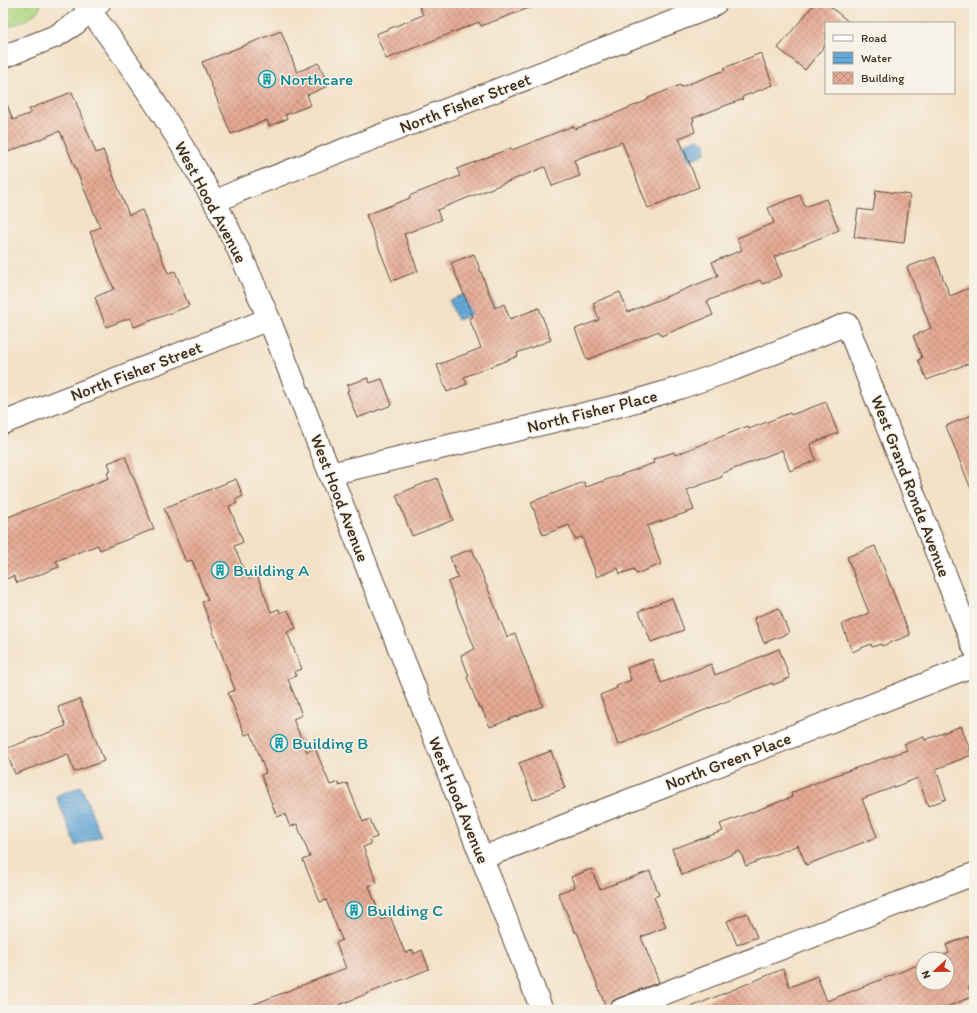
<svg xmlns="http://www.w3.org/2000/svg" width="977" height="1013" viewBox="0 0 977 1013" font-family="Itim,sans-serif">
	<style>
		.park { fill: url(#park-tufts); stroke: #768251 }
		.water { fill: url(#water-rules); stroke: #506a7c }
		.building { fill: url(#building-cross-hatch) }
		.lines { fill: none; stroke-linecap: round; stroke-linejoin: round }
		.minor-casing { stroke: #574537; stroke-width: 24 }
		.minor { stroke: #fff; stroke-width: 22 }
		.labels { text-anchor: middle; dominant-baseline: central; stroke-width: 3; stroke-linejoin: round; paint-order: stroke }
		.culture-label { font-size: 17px; fill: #0d838f; stroke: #f7f3e8; text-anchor: start }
		.street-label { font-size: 17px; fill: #3b2a1e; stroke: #f7f3e8 }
	</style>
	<defs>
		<pattern id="park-tufts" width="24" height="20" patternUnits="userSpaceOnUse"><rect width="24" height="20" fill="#b0d984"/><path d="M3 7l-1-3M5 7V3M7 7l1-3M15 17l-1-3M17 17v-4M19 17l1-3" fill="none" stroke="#98ba72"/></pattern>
		<pattern id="water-rules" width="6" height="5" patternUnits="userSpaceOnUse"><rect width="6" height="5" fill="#65a9da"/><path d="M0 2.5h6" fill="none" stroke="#548ab0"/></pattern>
		<pattern id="building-cross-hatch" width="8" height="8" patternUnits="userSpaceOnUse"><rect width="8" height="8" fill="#e6aa94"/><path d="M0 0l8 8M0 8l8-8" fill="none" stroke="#bc8b78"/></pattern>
	</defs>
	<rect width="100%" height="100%" fill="#f7f3e8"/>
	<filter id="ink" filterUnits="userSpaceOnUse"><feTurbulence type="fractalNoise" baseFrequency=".025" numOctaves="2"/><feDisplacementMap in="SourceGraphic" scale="8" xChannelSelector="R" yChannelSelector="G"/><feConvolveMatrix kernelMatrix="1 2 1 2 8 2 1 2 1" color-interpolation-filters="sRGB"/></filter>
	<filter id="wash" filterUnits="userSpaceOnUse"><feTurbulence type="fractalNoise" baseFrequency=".012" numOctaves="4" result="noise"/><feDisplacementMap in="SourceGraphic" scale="16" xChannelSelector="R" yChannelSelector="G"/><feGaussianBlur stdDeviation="0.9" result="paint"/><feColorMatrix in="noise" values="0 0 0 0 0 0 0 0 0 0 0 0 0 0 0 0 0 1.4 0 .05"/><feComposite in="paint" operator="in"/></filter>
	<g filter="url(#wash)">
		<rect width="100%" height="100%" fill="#f3e1c7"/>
		<path class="park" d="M 3,3 L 42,3 C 36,19 18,23 3,29 Z"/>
		<g class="water">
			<path d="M 695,139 L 698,139 L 705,143 L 706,150 L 704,154 L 678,166 L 673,148 Z"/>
			<path d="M 486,285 L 495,306 L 457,320 L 449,300 Z"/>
			<path d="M 81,786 L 101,836 L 76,846 L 56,796 Z"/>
		</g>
		<g id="blocks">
			<g class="building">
				<path d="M 418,3 L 537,3 L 537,5 L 481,26 L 479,22 L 386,59 L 376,34 L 423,15 Z"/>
				<path d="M 815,3 L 826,3 L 850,23 L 826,23 L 826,44 L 805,70 L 778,48 Z"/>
				<path d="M 281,31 L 297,72 L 319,63 L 328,86 L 307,95 L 311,105 L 285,115 L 287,119 L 269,126 L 267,120 L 231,134 L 202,62 Z"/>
				<path d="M 761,53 L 773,85 L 742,97 L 743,99 L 693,118 L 694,121 L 692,122 L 695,132 L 679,138 L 699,187 L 648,208 L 622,142 L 574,160 L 580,176 L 552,186 L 545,167 L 437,210 L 441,220 L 404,234 L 418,271 L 392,281 L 366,215 L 410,198 L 409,196 L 460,176 L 457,169 L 511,148 L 512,150 L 573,126 L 575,129 L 614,114 L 648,100 L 648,98 L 680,85 L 681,87 L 725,70 L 724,68 Z"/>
				<path d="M 72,92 L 96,153 L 103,150 L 129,215 L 142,210 L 168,273 L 175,271 L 189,306 L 134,327 L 130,318 L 106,327 L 95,297 L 114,289 L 90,232 L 100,227 L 60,131 L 3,154 L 3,97 L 4,97 L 13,120 L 31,113 L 29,109 Z"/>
				<path d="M 876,190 L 910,195 L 904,243 L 854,237 L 858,209 L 873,211 Z"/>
				<path d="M 800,195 L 805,207 L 826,199 L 839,230 L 774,257 L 782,276 L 762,284 L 760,280 L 707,301 L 713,315 L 661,336 L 659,331 L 587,360 L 575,329 L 599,320 L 593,303 L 620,292 L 628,312 L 718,276 L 712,262 L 742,250 L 737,238 L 774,223 L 768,208 Z"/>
				<path d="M 474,254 L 495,308 L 504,304 L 510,319 L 539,308 L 551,340 L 517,353 L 518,356 L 464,377 L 467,384 L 447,392 L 437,365 L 481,348 L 469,318 L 473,317 L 451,263 Z"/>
				<path d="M 935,257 L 950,296 L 974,286 L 974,361 L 927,380 L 918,360 L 922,358 L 913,336 L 931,328 L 907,267 Z"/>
				<path d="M 368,378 L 370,383 L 382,379 L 392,405 L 357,418 L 347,391 L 349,390 L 347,385 Z"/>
				<path d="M 826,402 L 838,433 L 810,444 L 816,460 L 790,471 L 782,450 L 721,474 L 722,477 L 687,490 L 694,510 L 647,526 L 661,564 L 636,574 L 634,569 L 620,574 L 618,568 L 597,577 L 582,537 L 575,539 L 569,525 L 543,535 L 531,502 L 584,482 L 586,487 L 654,463 L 653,459 L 674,452 L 675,455 L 748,426 L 749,429 L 790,413 L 791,415 Z"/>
				<path d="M 974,414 L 974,494 L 973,494 L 946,426 Z"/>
				<path d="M 125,456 L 154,529 L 100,550 L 98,545 L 56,561 L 59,567 L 17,583 L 14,576 L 3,580 L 3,519 L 109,478 L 107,473 L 111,471 L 108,463 Z"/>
				<path d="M 437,478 L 453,520 L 412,536 L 396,495 Z"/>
				<path d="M 236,479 L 243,496 L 235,500 L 237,503 L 229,506 L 243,542 L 234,546 L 248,579 L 257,575 L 271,612 L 279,609 L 280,613 L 288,610 L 296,628 L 287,632 L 302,669 L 294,672 L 296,676 L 288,679 L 302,715 L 293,719 L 307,752 L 315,748 L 330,785 L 338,782 L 339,786 L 347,783 L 363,822 L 370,819 L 377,837 L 369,840 L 371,844 L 363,847 L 377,883 L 369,886 L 382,920 L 390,916 L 405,953 L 413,950 L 414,954 L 422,950 L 429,969 L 339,1005 L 341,1010 L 242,1010 L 242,1009 L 346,968 L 336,943 L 342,940 L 326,900 L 320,902 L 303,860 L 310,857 L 297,824 L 290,827 L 285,814 L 277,817 L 261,775 L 266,773 L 251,733 L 245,735 L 228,693 L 235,690 L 202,602 L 208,600 L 192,560 L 186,562 L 164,508 Z"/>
				<path d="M 875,546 L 910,635 L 882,646 L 881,644 L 872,647 L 871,644 L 852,652 L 842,624 L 869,613 L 847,557 Z"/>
				<path d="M 472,549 L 507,637 L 515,634 L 543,706 L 490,727 L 481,707 L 479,708 L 467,677 L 469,676 L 461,655 L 475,649 L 448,582 L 458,578 L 450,557 Z"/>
				<path d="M 672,598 L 684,630 L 651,642 L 639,611 Z"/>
				<path d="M 779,608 L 789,633 L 764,643 L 754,618 Z"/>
				<path d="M 779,649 L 790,678 L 773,685 L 772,683 L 618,745 L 600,695 L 617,688 L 616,686 L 631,680 L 627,668 L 652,659 L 661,683 L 711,664 L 715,675 Z"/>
				<path d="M 80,699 L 104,761 L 74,772 L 68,754 L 15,774 L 5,749 L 66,726 L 58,707 Z"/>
				<path d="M 961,726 L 972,755 L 936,769 L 946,799 L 928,806 L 918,778 L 862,799 L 877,837 L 806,865 L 798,845 L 746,866 L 740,851 L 682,875 L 672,849 L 723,831 L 720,824 L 792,797 L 791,793 L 833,776 L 907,750 L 904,744 L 924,737 L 925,740 Z"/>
				<path d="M 551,751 L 565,788 L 533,800 L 519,763 Z"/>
				<path d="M 591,869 L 600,889 L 650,871 L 659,895 L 654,897 L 666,927 L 641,937 L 659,982 L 616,999 L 611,1002 L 609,1010 L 607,1010 L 577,932 L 575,932 L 558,893 L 575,887 L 571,877 Z"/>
				<path d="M 747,913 L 757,937 L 737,945 L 727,921 Z"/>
				<path d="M 974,934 L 974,985 L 968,987 L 972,997 L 938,1010 L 684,1010 L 783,969 L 790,987 L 817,976 L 827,1001 L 923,963 L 923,983 L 947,983 L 947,959 L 934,959 L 949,953 L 946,945 Z"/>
				<path d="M 667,1005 L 669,1010 L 656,1010 Z"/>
			</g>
		</g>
	</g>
	<g filter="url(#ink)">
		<use href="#blocks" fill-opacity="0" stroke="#574537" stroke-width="1"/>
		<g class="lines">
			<g class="minor-casing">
				<g id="minor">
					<path d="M 84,3 C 132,65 176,132 214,201 C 235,239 252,280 269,319 L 542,1010"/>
					<path d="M 3,57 L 56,36 L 75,24 L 99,3"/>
					<path d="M 215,202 L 238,191 L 708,8 L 716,3"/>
					<path d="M 3,423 L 269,319"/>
					<path d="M 330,474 L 622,405 L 679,388 L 734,369 L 847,324 L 974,648"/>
					<path d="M 482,858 L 974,665"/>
					<path d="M 621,1010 L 974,874"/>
				</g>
			</g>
			<use href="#minor" class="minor"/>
		</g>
	</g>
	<defs>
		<g id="building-ring" transform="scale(0.9)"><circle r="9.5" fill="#f7f3e8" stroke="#0f9aa8" stroke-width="1.5"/><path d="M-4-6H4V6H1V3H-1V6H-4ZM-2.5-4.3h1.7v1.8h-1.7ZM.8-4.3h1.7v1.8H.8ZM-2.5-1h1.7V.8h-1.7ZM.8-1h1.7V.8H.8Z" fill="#0f9aa8"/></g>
	</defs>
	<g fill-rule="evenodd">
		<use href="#building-ring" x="267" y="79"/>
		<use href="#building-ring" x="220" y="570"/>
		<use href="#building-ring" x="279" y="743"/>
		<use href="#building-ring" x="354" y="910"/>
	</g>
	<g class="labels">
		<g class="culture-label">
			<text x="280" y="79">Northcare</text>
			<text x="233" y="570">Building A</text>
			<text x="292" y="743">Building B</text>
			<text x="367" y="910">Building C</text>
		</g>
		<g class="street-label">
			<text transform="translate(465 103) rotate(-21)">North Fisher Street</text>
			<text transform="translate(211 202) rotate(62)">West Hood Avenue</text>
			<text transform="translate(136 371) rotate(-21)">North Fisher Street</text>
			<text transform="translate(592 411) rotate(-14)">North Fisher Place</text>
			<text transform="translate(911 486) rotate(69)">West Grand Ronde Avenue</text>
			<text transform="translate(340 498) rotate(69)">West Hood Avenue</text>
			<text transform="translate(728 761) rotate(-21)">North Green Place</text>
			<text transform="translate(459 800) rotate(68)">West Hood Avenue</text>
		</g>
	</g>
	<rect width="977" height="1013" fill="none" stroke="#f7f3e8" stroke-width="16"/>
	<rect x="825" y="22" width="130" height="72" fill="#f7f3e8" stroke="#aca397"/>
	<rect x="833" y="35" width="20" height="6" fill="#ffffff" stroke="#aca397"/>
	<text x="861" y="42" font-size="12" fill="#3b2a1e">Road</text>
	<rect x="833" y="52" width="20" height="12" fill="url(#water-rules)" stroke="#aca397"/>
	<text x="861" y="62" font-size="12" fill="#3b2a1e">Water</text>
	<rect x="833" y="72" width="20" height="12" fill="url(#building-cross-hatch)" stroke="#aca397"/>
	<text x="861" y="82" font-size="12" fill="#3b2a1e">Building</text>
	<g transform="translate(935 971) rotate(248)"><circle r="19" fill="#f7f3e8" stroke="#aca397"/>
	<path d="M0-3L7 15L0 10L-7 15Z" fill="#c8321e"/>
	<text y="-6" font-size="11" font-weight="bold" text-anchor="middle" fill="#3b2a1e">N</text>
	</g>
</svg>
